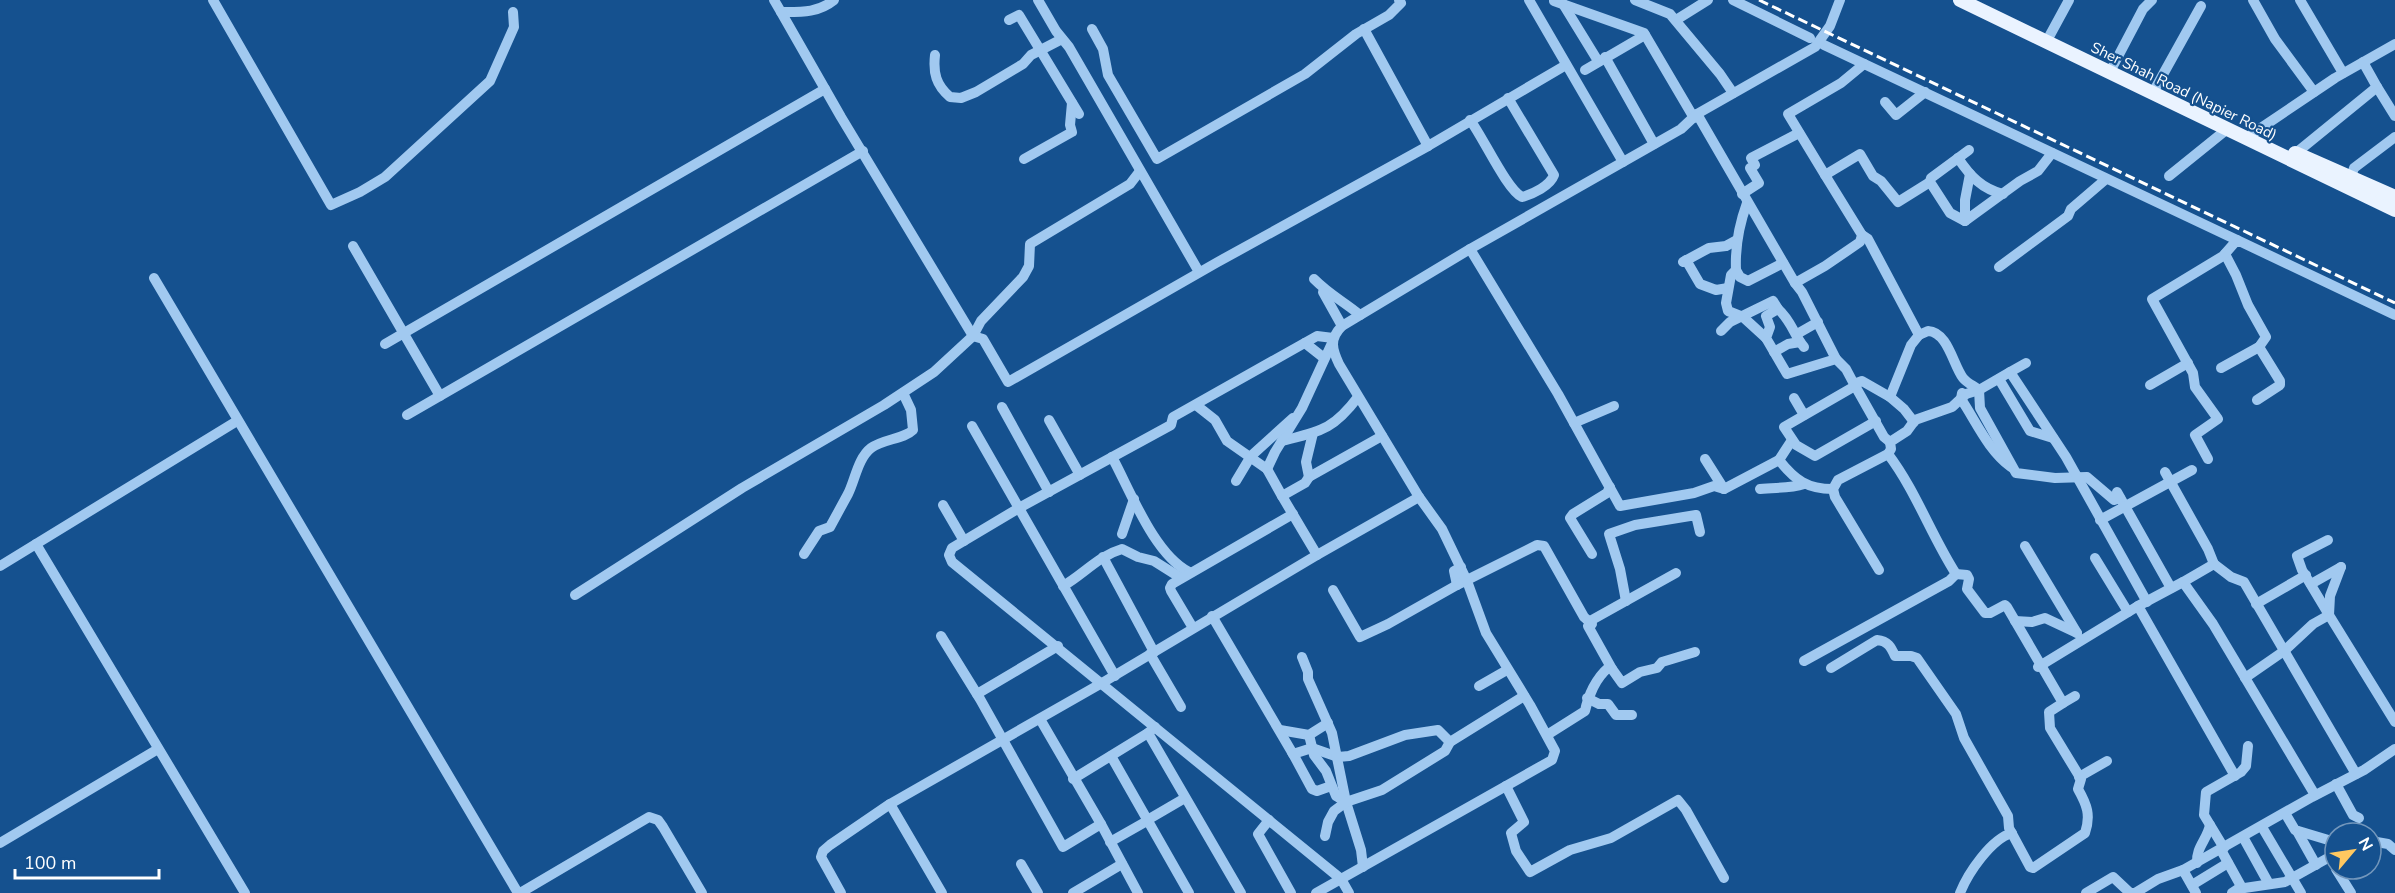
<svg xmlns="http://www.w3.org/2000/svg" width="2395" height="893" viewBox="0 0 2395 893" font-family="'Nunito Sans',sans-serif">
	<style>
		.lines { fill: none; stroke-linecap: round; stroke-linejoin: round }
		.minor { stroke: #a1c9f0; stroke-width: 10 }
		.major { stroke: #eaf3ff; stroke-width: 14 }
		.rail { stroke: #fff; stroke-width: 3; stroke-dasharray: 10 4.5; stroke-linecap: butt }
		.labels { text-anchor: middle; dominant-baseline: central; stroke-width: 4.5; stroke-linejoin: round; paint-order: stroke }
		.street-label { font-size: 15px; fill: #fff; stroke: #15518f }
	</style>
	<rect width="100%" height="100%" fill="#15518f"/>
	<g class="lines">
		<g class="minor">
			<path d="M 213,0 L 331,205 L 360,192 L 385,177 L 490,81 L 514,27 L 513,12"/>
			<path d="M 774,0 L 781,12 C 801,12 818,13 834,0"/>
			<path d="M 1038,0 L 1056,31 L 1069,47 L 1199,272"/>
			<path d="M 1529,0 L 1623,162"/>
			<path d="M 1635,0 L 1670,14 L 1720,74 L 1733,93"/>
			<path d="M 1733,0 L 1810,38"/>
			<path d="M 2253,0 L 2275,39 L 2314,92"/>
			<path d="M 2300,0 L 2343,73"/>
			<path d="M 1554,1 L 1644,33 L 1694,118"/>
			<path d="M 1563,4 L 1598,61"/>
			<path d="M 781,12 L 841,117 L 973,336 L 983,339 L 1008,382 L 1216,263 L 1428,146 L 1566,65"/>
			<path d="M 1009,20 L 1019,15 L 1079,114"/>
			<path d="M 1676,20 L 1708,0"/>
			<path d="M 1092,29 L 1103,49 L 1108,75 L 1157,159 L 1305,74 L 1356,34 L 1389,15 L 1401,3 L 1399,0"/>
			<path d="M 1364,29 L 1428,146"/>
			<path d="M 2050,35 L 2069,0"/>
			<path d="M 1824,45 L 2237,240"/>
			<path d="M 935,55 C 933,73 936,85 950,97 L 961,98 L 976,92 L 1023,64 L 1031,55 L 1062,39"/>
			<path d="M 1605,57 L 1654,144"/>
			<path d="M 2113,66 L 2143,9 L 2152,0"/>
			<path d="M 1585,70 L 1645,35"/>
			<path d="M 2156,87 L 2201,6"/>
			<path d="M 2377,87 L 2395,116"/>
			<path d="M 1885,102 L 1896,115 L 1925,92"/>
			<path d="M 1697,114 L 1795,283 L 1825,266 L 1860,242 L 1862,235 L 1825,175 L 1860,154 L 1873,176 L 1881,181 L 1898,202 L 1930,182"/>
			<path d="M 1470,120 C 1483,137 1507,190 1522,197 C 1533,194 1550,186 1554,175 L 1508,98"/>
			<path d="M 2252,134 L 2335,78 L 2395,44"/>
			<path d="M 2296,153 L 2377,87 L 2363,62"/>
			<path d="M 1958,158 C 1970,176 1982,189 2003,194"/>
			<path d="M 1024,159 L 1072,132 L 1070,125 L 1072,103"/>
			<path d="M 1825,175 L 1788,114 L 1841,83 L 1864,64"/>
			<path d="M 2169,176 L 2226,130"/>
			<path d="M 2351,177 L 2354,168 L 2395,137"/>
			<path d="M 1742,194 L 1759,183 L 1750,168 L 1755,165 L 1751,158 L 1799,133"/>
			<path d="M 1965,221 L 2020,181 L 2038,171 L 2052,153"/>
			<path d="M 1965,221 L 1950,213 L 1930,182 L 1931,178 L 1969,150"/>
			<path d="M 1965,221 L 1965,200 L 1970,174"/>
			<path d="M 1862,235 L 1868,239 L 1919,335 L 1928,331 C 1948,332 1953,365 1963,378 C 1967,383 1974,386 1979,390 L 1980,408 L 2016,473 L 2055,478 L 2087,477 L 2114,500 L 2120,498"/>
			<path d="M 353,246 L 440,396"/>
			<path d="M 1470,249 L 1558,394 L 1620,506 L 1694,493 L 1714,486 L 1724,489 L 1779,460 L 1792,440"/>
			<path d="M 2225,254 L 2236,275 L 2248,305 L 2266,337 L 2259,347 L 2280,381 L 2280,385 L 2257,400"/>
			<path d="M 1686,260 L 1700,284 L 1716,290 L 1728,288"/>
			<path d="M 1683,262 L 1709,248 L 1726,246 L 1737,240"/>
			<path d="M 1999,267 L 2068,216 L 2071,209 L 2106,179"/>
			<path d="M 1736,270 C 1735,247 1739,225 1747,203"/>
			<path d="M 154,278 L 518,893"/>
			<path d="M 1314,279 C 1330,295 1343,301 1360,315"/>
			<path d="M 1795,283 L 1802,292 L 1836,359"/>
			<path d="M 1323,292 L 1342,326"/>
			<path d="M 1778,309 C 1791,320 1794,335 1804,347"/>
			<path d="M 1721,331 L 1730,322 L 1773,301 L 1778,309 L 1766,316 L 1770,327 L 1766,338 L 1787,374 L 1836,359 L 1846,369 L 1854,384"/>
			<path d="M 1797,334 L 1818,322"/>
			<path d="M 1333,338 L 1317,336 L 1173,417 L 1171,425 L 1019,508 L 952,548 L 949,555 L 952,562 L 1341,879 L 1349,893"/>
			<path d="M 1766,338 L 1743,317 L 1728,311 L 1726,303 L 1731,275 L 1736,270 L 1740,277 L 1748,281 L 1783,263"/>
			<path d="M 1305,343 L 1324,358"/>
			<path d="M 385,344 L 825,89"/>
			<path d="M 1774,352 L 1788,344 L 1800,342"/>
			<path d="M 2026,363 L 2010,372 L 2066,457 L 2147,602"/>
			<path d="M 2221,368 L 2259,347"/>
			<path d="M 1999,379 L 2030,431 L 2053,438"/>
			<path d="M 2150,385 L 2188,363"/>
			<path d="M 1855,386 L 1784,427 L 1796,445 L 1815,456 L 1876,421"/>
			<path d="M 1962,393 L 1961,399 C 1977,423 1988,450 2011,467"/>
			<path d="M 1794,398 L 1804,415"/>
			<path d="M 1196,405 L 1215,420 L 1227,441 L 1267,469 L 1282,496 L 1305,483 L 1309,477 L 1382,436"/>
			<path d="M 1002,407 L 1049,492"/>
			<path d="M 407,415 L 863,151"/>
			<path d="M 1049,420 L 1080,475"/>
			<path d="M 1914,422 L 1904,409 L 1890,397 L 1911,345 L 1919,335"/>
			<path d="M 1574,423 L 1614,406"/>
			<path d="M 972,426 L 1115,676"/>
			<path d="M 1282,441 C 1321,431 1333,430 1358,397"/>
			<path d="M 1890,442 L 1884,437 L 1854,384 L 1862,381 L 1890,397"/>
			<path d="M 1112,457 C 1131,492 1154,554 1189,572"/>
			<path d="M 1705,459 L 1724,489"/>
			<path d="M 2208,459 L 2195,435 L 2218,419 L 2195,387 L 2193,373 L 2152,299 L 2223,256 L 2237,240 L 2395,315"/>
			<path d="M 1779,460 C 1795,480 1807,489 1833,489"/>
			<path d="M 1267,469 L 1275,452 L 1302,408 L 1332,343"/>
			<path d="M 2165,472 L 2208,549 L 2214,564"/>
			<path d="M 1309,477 L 1306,462 L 1313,433"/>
			<path d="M 1236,481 L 1251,456 L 1293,418"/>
			<path d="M 1760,489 C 1776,487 1789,489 1804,484"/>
			<path d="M 2117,492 L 2171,588"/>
			<path d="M 1282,496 L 1317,555"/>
			<path d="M 943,505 L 964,541"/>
			<path d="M 2100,520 L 2192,470"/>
			<path d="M 1122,534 L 1134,499"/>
			<path d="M 2328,540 L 2297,556 L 2302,570 L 2329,615"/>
			<path d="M 36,544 L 245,893"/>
			<path d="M 2025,546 L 2077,633"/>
			<path d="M 804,554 L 819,531 L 830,527 C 836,516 842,505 848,494 C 855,480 858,458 871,448 C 883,439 904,439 913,430 L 911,410 L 903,393"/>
			<path d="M 1592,554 L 1570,518 L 1573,514 L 1607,493 L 1610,487"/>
			<path d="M 1103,557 L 1154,652"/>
			<path d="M 2095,558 L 2128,612"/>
			<path d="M 0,566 L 237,421"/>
			<path d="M 1879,570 L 1835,497 L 1833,489 L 1838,480 L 1888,454 L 1891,449 L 1890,442 L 1907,431 L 1915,420 L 1952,407 L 1966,394 L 1979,390 L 2010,372"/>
			<path d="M 2183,582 L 2138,606 L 2235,776"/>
			<path d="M 2311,584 L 2341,567"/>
			<path d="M 1457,585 L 1454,571 L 1461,567"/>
			<path d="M 1063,586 C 1084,574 1098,556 1122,549 L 1138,557 L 1154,561 L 1181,578"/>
			<path d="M 1333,590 L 1360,637 L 1388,624 L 1457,585 L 1537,545 L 1544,546 L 1584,617 L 1592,624 L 1588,626 L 1612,669"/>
			<path d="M 575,595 L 742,488 L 884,405 L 934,372 L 973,336 L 981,321 L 1023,277 L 1029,266 L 1030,244 L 1130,184 L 1140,171"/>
			<path d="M 1626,601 L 1620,569 L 1609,534 L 1635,525 L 1696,515 L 1700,532"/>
			<path d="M 2256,604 L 2306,575"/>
			<path d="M 2329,615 L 2330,596 L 2341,567"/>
			<path d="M 1212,616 L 1293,754 L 1312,748 L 1338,757 L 1349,756 L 1405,735 L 1438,730 L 1450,742"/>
			<path d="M 1590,621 L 1676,573"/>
			<path d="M 2015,621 L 2032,622 L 2045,618 L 2077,633"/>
			<path d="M 1193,628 L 1171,591 L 1170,588 L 1172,584 L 1293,514"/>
			<path d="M 941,636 L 980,699 L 1063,847 L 1101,824 L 1138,893"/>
			<path d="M 1150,654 L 1181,707"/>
			<path d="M 1302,657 L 1308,672 L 1308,679 L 1332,733 L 1346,802 L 1361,850 L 1363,867"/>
			<path d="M 1804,661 L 1949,581 L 1956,574"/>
			<path d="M 2038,667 L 2138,606"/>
			<path d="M 1831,668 L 1877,640 C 1888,641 1891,647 1895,656 L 1911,656 L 1917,658 L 1956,714 L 1964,738 L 2008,816 L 2009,828 L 2030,867 L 2033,868 L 2085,833 C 2091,815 2087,805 2078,789 L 2081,779 L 2050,728 L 2049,712 L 2063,703 L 2007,607 L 2005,605 L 1990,613 L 1985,613 L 1967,589 L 1969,579 L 1967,575 L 1956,574 C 1931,535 1916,491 1888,454"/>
			<path d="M 2245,678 L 2284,651 L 2313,624 L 2329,615 L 2395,722"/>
			<path d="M 1479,686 L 1507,670"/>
			<path d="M 977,694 L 1058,646"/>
			<path d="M 1587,698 L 1599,704 L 1608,704 L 1616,715 L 1632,715"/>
			<path d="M 2063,703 L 2075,696"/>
			<path d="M 1040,719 L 1101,824"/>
			<path d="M 1155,727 L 1148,733 L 1241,893"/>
			<path d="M 1280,730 L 1309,735 L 1328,723"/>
			<path d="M 1309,735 L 1314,755 L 1326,771 L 1336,796 L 1346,802"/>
			<path d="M 1547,735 L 1585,711 C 1588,696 1596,678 1608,668 L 1612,669 L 1622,683 L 1640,672 L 1657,668 L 1662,662 L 1695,652"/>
			<path d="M 1292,752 L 1312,789 L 1317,791 L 1331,786"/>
			<path d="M 1111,756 L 1189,893"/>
			<path d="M 2079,777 L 2107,761"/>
			<path d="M 1073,779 L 1148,733"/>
			<path d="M 2336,784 L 2353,815 L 2359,818"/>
			<path d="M 1506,786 L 1524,822 L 1511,833 L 1516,851 L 1530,872 L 1570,850 L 1611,838 L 1678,800 L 1686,810 L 1724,878"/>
			<path d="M 2315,795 L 2213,624 L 2183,582 L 2214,564 L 2231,577 L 2244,582 L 2356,774"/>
			<path d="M 890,804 L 942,893"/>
			<path d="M 2285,813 L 2295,830 L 2335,842"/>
			<path d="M 1149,819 L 1185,798"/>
			<path d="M 1269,820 L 1258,834 L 1291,893"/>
			<path d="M 2262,827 L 2301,893"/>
			<path d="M 2297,831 L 2316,865"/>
			<path d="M 1325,836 L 1328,822 L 1334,811 L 1346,802 L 1382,790 L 1445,751 L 1450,742 L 1524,696"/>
			<path d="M 2243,837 L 2269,884"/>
			<path d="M 2371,841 L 2388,844 L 2395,850"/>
			<path d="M 1110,842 L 1147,821"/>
			<path d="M 0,843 L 158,749"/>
			<path d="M 2224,848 L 2204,815 L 2206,792 L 2241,772 L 2246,766 L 2248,746"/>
			<path d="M 2221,850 L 2242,888"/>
			<path d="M 2197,863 C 2196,847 2207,840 2210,825"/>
			<path d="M 1021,864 L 1038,893"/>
			<path d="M 2336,869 L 2351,893"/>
			<path d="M 2183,870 L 2312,797 L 2364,770 L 2395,749"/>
			<path d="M 2192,885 L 2228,863"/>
			<path d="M 520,893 L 649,817 L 658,820 L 663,827 L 702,893"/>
			<path d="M 841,893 L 821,857 L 823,851 L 830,845 L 890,804 L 1102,683 L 1317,555 L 1419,497"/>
			<path d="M 1073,893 L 1122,864"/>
			<path d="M 1316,893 L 1552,760 L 1555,751 L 1530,705 L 1486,633 L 1467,581 L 1442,529 L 1419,497 L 1339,364 C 1332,349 1329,339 1342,326 L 1470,249 L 1681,129 L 1697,114 L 1815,47 L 1830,26 L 1840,0"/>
			<path d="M 1960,893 C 1968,873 1991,839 2012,833"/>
			<path d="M 2086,893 L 2113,877 L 2130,893 L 2135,893"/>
			<path d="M 2135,893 L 2158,879 L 2183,870 L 2196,893"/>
			<path d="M 2232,893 L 2238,889 L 2285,882 L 2335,854"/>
		</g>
		<g class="major">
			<path d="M 1960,0 L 2395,210"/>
			<path d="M 2295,153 L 2395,197"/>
		</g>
		<path class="rail" d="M 1759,0 L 2395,303"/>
	</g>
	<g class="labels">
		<g class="street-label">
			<text transform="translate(2184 91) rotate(26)">Sher Shah Road (Napier Road)</text>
		</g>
	</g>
	<g transform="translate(2353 851) rotate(61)"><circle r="28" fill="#15518f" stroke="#7397bc" stroke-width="1.5"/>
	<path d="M0-4.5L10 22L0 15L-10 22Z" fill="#ffc860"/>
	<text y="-9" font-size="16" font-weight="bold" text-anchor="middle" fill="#ffffff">N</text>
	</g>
	<path d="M15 869v9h144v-9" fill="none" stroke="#ffffff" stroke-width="3"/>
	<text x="24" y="869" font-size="18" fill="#ffffff" stroke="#15518f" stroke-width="4.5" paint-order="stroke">100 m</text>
</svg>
